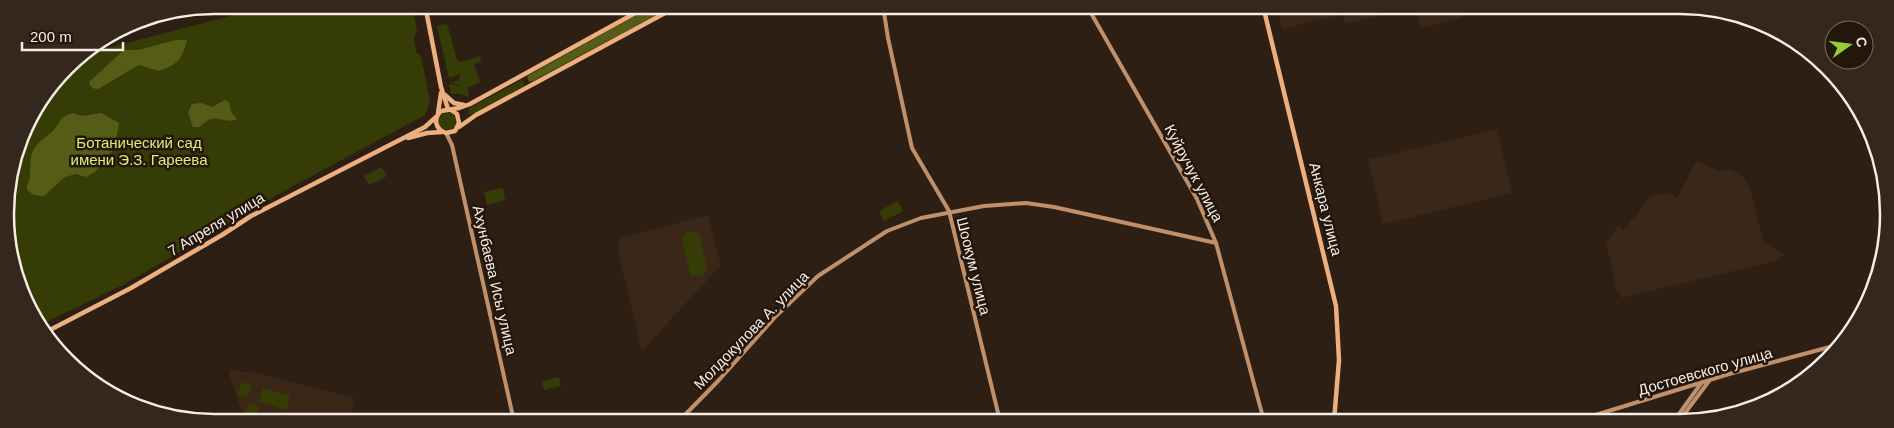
<svg xmlns="http://www.w3.org/2000/svg" width="1894" height="428" viewBox="0 0 1894 428" font-family="Helvetica,sans-serif">
	<style>
		.built { fill: #3a2718 }
		.green { fill: #363c06 }
		.forest { fill: #545c16 }
		.lines { fill: none; stroke-linecap: round; stroke-linejoin: round }
		.river { stroke: #010b0e; stroke-width: 6 }
		.secondary { stroke: #c0906b; stroke-width: 4 }
		.primary { stroke: #edaf7e; stroke-width: 4.5 }
		.labels { text-anchor: middle; dominant-baseline: central; stroke-width: 5; stroke-linejoin: round; paint-order: stroke }
		.park-label { font-size: 15px; fill: #dded77; stroke: #23160b }
		.street-label { font-size: 15px; fill: #f7ede6; stroke: #23160b }
		.rim { fill: none; stroke: #f7ede6; stroke-width: 2.5 }
	</style>
	<rect width="100%" height="100%" fill="#2d1f14"/>
	<g class="built">
		<path d="M 1277,6 L 1414,6 L 1345,24 L 1343,14 L 1282,29 Z"/>
		<path d="M 1416,6 L 1460,7 L 1463,18 L 1421,28 Z"/>
		<path d="M 1497,129 L 1512,193 L 1383,224 L 1368,160 Z"/>
		<path d="M 1696,161 L 1719,171 L 1730,169 L 1741,174 L 1750,189 L 1764,243 L 1784,254 L 1779,260 L 1621,298 L 1619,291 L 1617,291 L 1606,244 L 1618,225 L 1624,230 L 1650,197 L 1668,193 L 1677,198 Z"/>
		<path d="M 708,215 L 721,265 L 642,351 L 618,253 L 620,238 Z"/>
		<path d="M 228,370 L 257,373 L 354,398 L 349,421 L 267,421 L 243,417 Z"/>
	</g>
	<g class="green">
		<path d="M 272,5 L 412,5 L 417,31 L 414,39 L 416,52 L 421,56 L 430,101 L 425,115 L 284,191 L 123,285 L 40,325 L 16,281 L 5,200 L 27,121 L 77,56 Z"/>
		<path d="M 447,24 L 457,60 L 461,62 L 480,56 L 481,61 L 474,64 L 480,82 L 467,88 L 464,87 L 468,89 L 469,97 L 460,94 L 451,94 L 449,84 L 463,86 L 452,83 L 459,80 L 460,74 L 449,78 L 437,26 Z"/>
		<path d="M 522,80 L 525,83 L 523,87 L 473,114 L 468,114 L 469,108 Z"/>
		<circle cx="447" cy="121" r="9"/>
		<path d="M 382,167 L 387,176 L 369,185 L 364,176 Z"/>
		<path d="M 503,188 L 505,200 L 487,205 L 484,192 Z"/>
		<path d="M 898,201 L 903,211 L 884,221 L 879,211 Z"/>
		<path d="M 692,231 C 696,232 697,232 699,235 C 702,240 702,246 703,251 C 706,263 712,278 692,276 L 690,274 L 682,239 L 686,233 Z"/>
		<path d="M 559,377 L 561,386 L 544,390 L 542,381 Z"/>
		<path d="M 242,382 L 251,385 L 247,398 L 238,395 Z"/>
		<path d="M 263,388 L 290,396 L 286,410 L 259,402 Z"/>
		<path d="M 248,403 L 259,406 L 256,416 L 245,412 Z"/>
	</g>
	<g class="forest">
		<path d="M 653,6 L 673,6 L 533,81 L 529,82 L 527,77 L 529,75 Z"/>
		<path d="M 176,40 L 187,40 C 182,59 178,65 158,71 L 140,65 C 131,68 101,89 97,89 C 92,89 90,86 89,82 L 124,50 L 138,50 Z"/>
		<path d="M 225,100 L 229,102 L 231,112 L 237,119 C 224,126 216,109 200,127 L 193,127 L 188,113 L 192,104 L 201,103 L 212,107 Z"/>
		<path d="M 73,113 L 82,116 L 101,113 L 119,123 L 115,147 L 95,172 L 86,177 L 76,174 L 65,177 L 44,196 L 34,195 L 27,190 C 26,184 30,181 30,175 C 31,157 29,151 43,139 C 46,136 50,134 53,131 C 61,122 59,117 73,113 Z"/>
	</g>
	<g class="lines">
		<path class="river" d="M 134,21 L 138,20"/>
		<g class="secondary">
			<path d="M 883,6 L 888,38 L 912,148 L 949,211 L 1000,421"/>
			<path d="M 1087,6 L 1197,199 L 1216,243 L 1264,421"/>
			<path d="M 446,133 L 452,145 L 514,421"/>
			<path d="M 679,421 L 719,380 L 776,316 L 818,276 L 887,231 L 921,218 L 984,206 L 1026,203 L 1054,207 L 1216,243"/>
			<path d="M 1576,421 L 1729,374 L 1841,344"/>
			<path d="M 1674,421 L 1702,382"/>
			<path d="M 1679,421 L 1709,381"/>
		</g>
		<g class="primary">
			<path d="M 425,5 L 441,87 L 448,109"/>
			<path d="M 1263,6 L 1336,306 L 1339,360 L 1334,421"/>
			<path d="M 445,95 L 454,103 L 464,105"/>
			<path d="M 451,110 L 457,114 L 459,123 L 455,131 L 446,133 C 435,129 433,119 441,111 L 459,108 L 470,104 L 648,6"/>
			<path d="M 438,113 L 441,93"/>
			<path d="M 459,127 L 476,115 L 678,6"/>
			<path d="M 408,138 L 427,133 L 442,132"/>
			<path d="M 44,333 L 131,288 L 222,235 L 251,216 L 425,127 L 436,117"/>
		</g>
	</g>
	<g class="labels">
		<g class="park-label">
			<text x="139" y="142">Ботанический сад<tspan x="139" dy="17">имени Э.З. Гареева</tspan></text>
		</g>
		<g class="street-label">
			<text transform="translate(1194 173) rotate(62)">Куйручук улица</text>
			<text transform="translate(1326 209) rotate(76)">Анкара улица</text>
			<text transform="translate(216 224) rotate(-31)">7 Апреля улица</text>
			<text transform="translate(974 266) rotate(76)">Шоокум улица</text>
			<text transform="translate(495 280) rotate(77)">Ахунбаева Исы улица</text>
			<text transform="translate(751 330) rotate(-46)">Молдокулова А. улица</text>
			<text transform="translate(1705 371) rotate(-16)">Достоевского улица</text>
		</g>
	</g>
	<path d="M0 0H1894V428H0ZM214 14H1680A200 200 0 0 1 1880 214V214A200 200 0 0 1 1680 414H214A200 200 0 0 1 14 214V214A200 200 0 0 1 214 14Z" fill="#34271d" fill-rule="evenodd"/>
	<path class="rim" d="M214 14H1680A200 200 0 0 1 1880 214V214A200 200 0 0 1 1680 414H214A200 200 0 0 1 14 214V214A200 200 0 0 1 214 14Z"/>
	<g transform="translate(1849 45) rotate(76)"><circle r="24" fill="#23160b" stroke="#786c63"/>
	<path d="M0-4L9 19L0 12L-9 19Z" fill="#97cb38"/>
	<text y="-8" font-size="14" font-weight="bold" text-anchor="middle" fill="#f7ede6">С</text>
	</g>
	<path d="M22 42v8h101v-8" fill="none" stroke="#f7ede6" stroke-width="2.5"/>
	<text x="30" y="42" font-size="15" fill="#f7ede6" stroke="#23160b" stroke-width="4" paint-order="stroke">200 m</text>
</svg>
